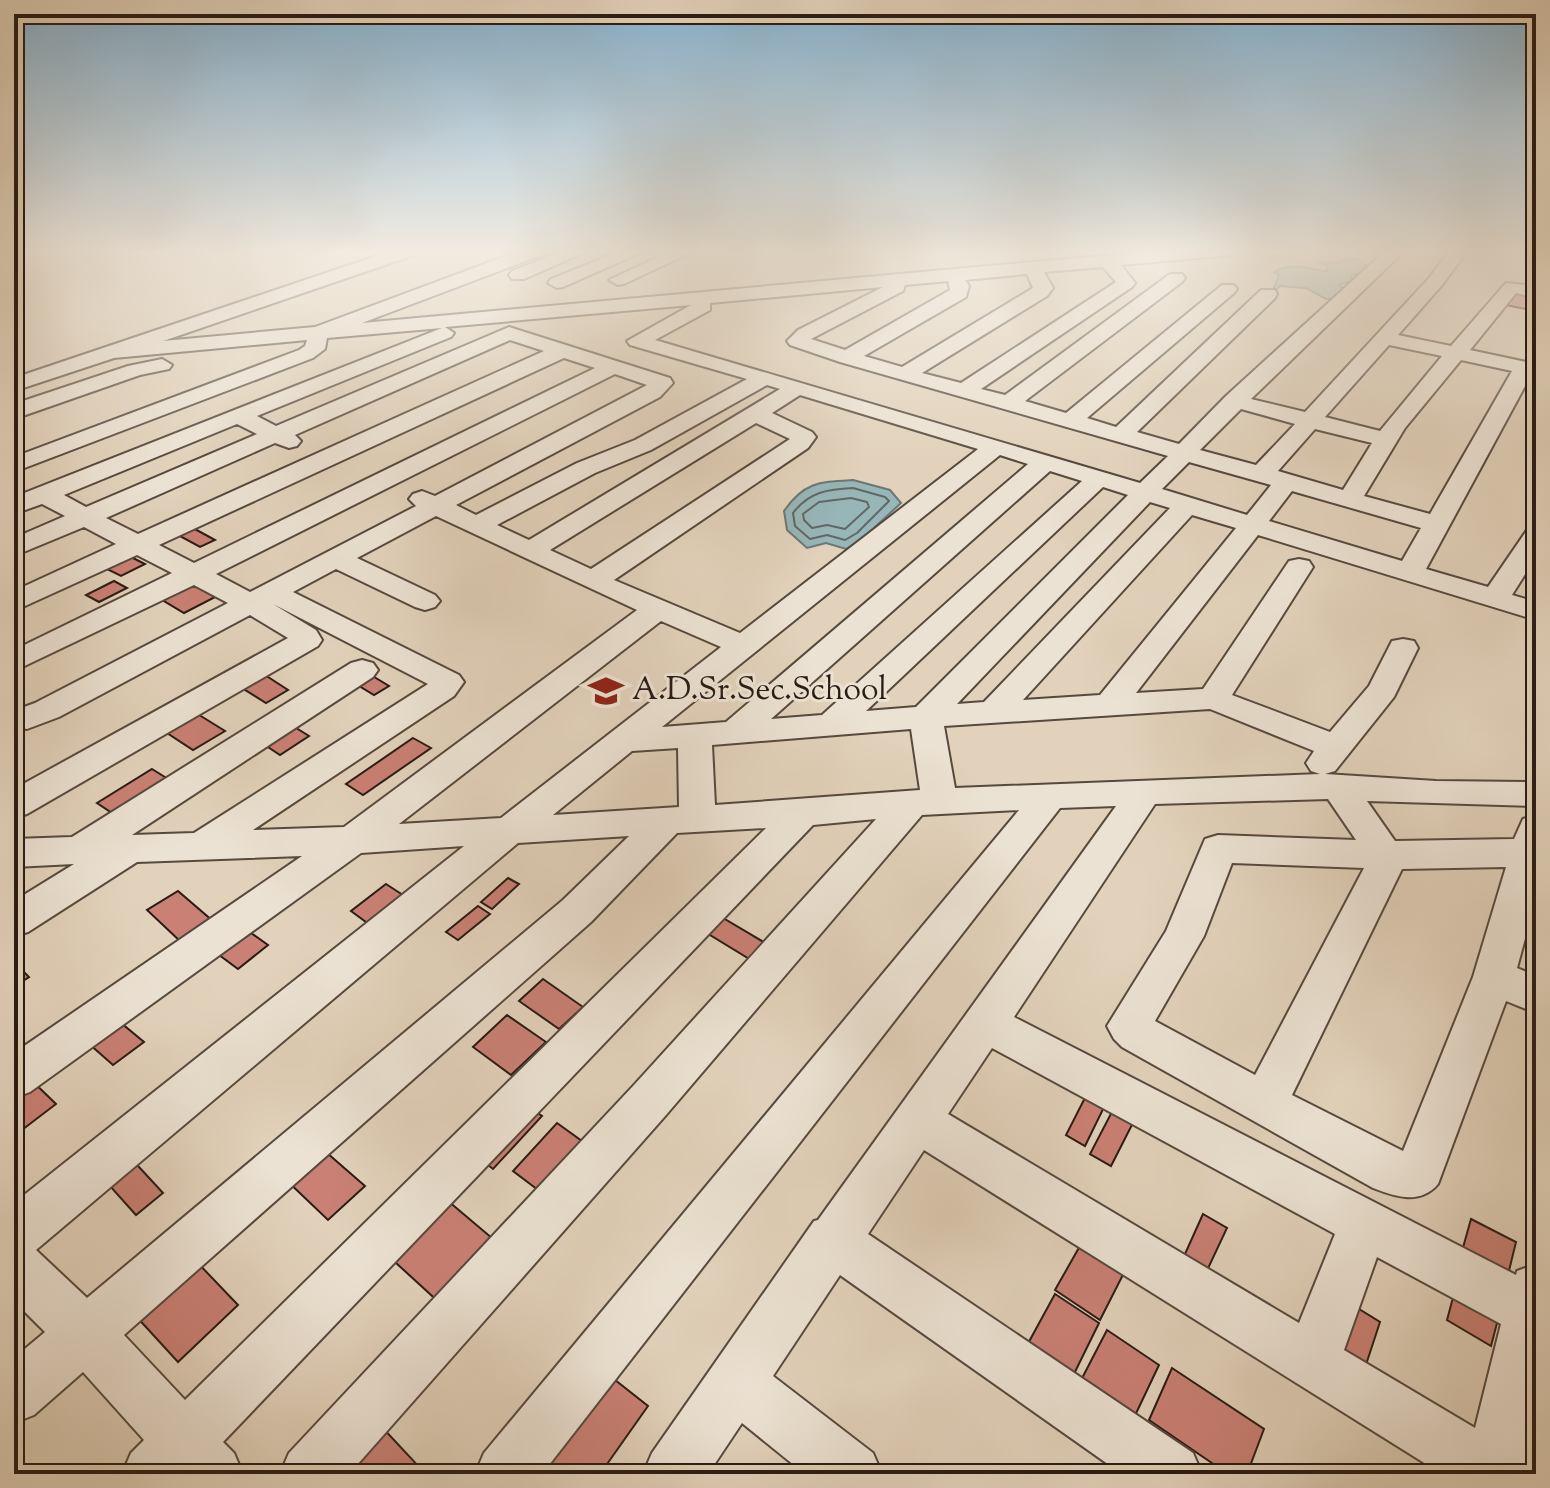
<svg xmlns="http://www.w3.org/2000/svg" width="1550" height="1488" viewBox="0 0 1550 1488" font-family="'Sorts Mill Goudy',serif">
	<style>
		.water { fill: #97b6b8; stroke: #6b7876; stroke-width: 2 }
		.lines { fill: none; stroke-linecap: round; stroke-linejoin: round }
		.shore { stroke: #606866; stroke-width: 2 }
		.building { fill: #ca8075; stroke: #281b14; stroke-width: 2 }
		.minor-casing { stroke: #56493e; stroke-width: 4 }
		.minor { fill: #ece2d3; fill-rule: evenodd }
		.labels { text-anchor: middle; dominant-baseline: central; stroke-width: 6; stroke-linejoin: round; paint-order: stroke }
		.poi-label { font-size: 32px; fill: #281b14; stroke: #ece2d3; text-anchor: start }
	</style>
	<rect width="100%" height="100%" fill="#e2d2bb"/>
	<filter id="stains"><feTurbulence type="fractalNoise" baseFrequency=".0025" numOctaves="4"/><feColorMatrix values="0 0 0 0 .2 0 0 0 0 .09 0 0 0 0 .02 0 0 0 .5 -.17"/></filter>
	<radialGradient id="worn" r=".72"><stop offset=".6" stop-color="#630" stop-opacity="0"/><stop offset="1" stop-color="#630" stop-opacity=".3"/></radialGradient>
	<g class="water">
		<path d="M 1348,259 L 1358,259 L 1366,265 L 1362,272 L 1351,276 L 1351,281 L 1339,285 L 1346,291 L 1337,299 L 1326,299 L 1306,288 L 1280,286 L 1272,293 L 1279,275 L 1274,272 C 1292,261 1310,270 1327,271 L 1328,266 L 1317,261 L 1336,263 Z"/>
		<path d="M 853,480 L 890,490 L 901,503 L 861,540 L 846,549 L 826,543 L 807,548 L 787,530 L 784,511 C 804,482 819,482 853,480 Z"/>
	</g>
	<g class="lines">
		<g class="shore">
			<path d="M 853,488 L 885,497 L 889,501 L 857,533 L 845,540 L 827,535 L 810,539 L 795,526 L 793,513 C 809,492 828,489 853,488 Z"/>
			<path d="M 851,498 L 867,502 L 869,507 L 845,529 L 827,525 L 812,528 L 804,520 L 803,514 L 819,502 Z"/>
		</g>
	</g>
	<g class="building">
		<path d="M 1515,293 L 1534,297 L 1525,309 L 1506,305 Z"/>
		<path d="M 193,528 L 215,540 L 200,547 L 178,535 Z"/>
		<path d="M 131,557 L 145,564 L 121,576 L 107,569 Z"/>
		<path d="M 114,581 L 127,588 L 99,602 L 86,595 Z"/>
		<path d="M 196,581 L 221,594 L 184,613 L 159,598 Z"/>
		<path d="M 366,672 L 389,686 L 374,695 L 351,681 Z"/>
		<path d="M 265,675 L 288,690 L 266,703 L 242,688 Z"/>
		<path d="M 196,713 L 225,731 L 193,750 L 164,731 Z"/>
		<path d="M 285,721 L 309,736 L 280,755 L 256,739 Z"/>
		<path d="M 413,738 L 431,748 L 363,795 L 346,784 Z"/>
		<path d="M 152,769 L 176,784 L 121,819 L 97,803 Z"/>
		<path d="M 508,878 L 519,884 L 492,909 L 481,902 Z"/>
		<path d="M 386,884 L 406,897 L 370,925 L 351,911 Z"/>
		<path d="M 178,891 L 214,922 L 182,943 L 147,910 Z"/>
		<path d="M 478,906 L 490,914 L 458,940 L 446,932 Z"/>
		<path d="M 713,912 L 767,944 L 751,960 L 697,927 Z"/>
		<path d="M 237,923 L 268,945 L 238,969 L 207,946 Z"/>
		<path d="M 14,962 L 29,977 L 14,987 Z"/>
		<path d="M 543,979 L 583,1007 L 559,1029 L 519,1001 Z"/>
		<path d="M 109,1013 L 144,1042 L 113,1065 L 79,1035 Z"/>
		<path d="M 507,1015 L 546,1042 L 511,1075 L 473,1047 Z"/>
		<path d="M 26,1075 L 56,1104 L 14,1136 L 14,1083 Z"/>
		<path d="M 1091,1086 L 1109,1097 L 1085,1146 L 1066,1135 Z"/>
		<path d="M 523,1103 L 542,1116 L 493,1169 L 474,1154 Z"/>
		<path d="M 1116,1104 L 1137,1115 L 1111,1166 L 1090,1154 Z"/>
		<path d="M 557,1123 L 586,1144 L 542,1193 L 513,1171 Z"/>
		<path d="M 319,1146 L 365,1186 L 328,1220 L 283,1177 Z"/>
		<path d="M 127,1154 L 163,1193 L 136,1215 L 100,1175 Z"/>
		<path d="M 441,1195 L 499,1244 L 442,1305 L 384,1252 Z"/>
		<path d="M 1203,1214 L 1227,1228 L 1203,1279 L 1180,1265 Z"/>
		<path d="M 1471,1219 L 1516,1242 L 1505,1287 L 1459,1262 Z"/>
		<path d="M 1089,1230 L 1132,1257 L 1100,1320 L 1055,1290 Z"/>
		<path d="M 195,1260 L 238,1305 L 178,1362 L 134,1314 Z"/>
		<path d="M 1458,1279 L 1502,1304 L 1491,1346 L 1447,1320 Z"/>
		<path d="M 1055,1294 L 1099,1323 L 1071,1380 L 1025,1349 Z"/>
		<path d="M 1346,1301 L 1380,1322 L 1358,1389 L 1330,1345 Z"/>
		<path d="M 1107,1330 L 1159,1365 L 1131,1424 L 1078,1386 Z"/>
		<path d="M 1172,1368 L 1264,1429 L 1247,1474 L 1228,1474 L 1149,1420 Z"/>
		<path d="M 605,1372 L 648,1406 L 600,1474 L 531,1474 Z"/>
		<path d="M 380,1425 L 422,1470 L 419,1474 L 335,1474 Z"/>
	</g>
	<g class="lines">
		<g class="minor-casing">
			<g id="minor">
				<path d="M 394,250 L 420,250 L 417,254 L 163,341 L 315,327 L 522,250 L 547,250 L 544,254 L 362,323 L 1032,262 L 1174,250 L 1239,250 L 1230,255 L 1121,265 L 1135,283 L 1132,287 L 981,389 L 1005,395 L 1170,274 L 1182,274 L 1185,278 L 1182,282 L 1025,401 L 1066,413 L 1222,285 L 1234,285 L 1237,289 L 1234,293 L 1087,418 L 1116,427 L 1261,290 L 1275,290 L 1277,294 L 1275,298 L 1137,432 L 1179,444 L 1226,396 L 1383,253 L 1381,250 L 1399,250 L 1401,254 L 1251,399 L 1305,412 L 1430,277 L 1450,250 L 1468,250 L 1442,285 L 1398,335 L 1451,346 L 1506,283 L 1536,286 L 1536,298 L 1516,293 L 1470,350 L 1536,364 L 1536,376 L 1531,375 L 1426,569 L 1488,587 L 1527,530 L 1536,528 L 1536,557 L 1512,595 L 1536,602 L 1536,620 L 1258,535 L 1136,693 L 1203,689 L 1289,561 L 1299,559 L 1309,561 L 1313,567 L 1232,695 L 1330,732 L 1369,686 L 1392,641 L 1403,639 L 1414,641 L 1418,648 L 1394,697 L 1335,771 L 1325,774 L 1436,781 L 1536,782 L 1536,806 L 1367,801 L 1395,841 L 1514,839 L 1523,819 L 1536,815 L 1536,898 L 1517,968 L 1536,976 L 1536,1013 L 1506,1001 L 1438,1184 C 1420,1205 1396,1197 1373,1188 L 1122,1047 L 1114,1039 L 1107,1026 L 1166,931 L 1205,839 L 1218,835 L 1356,840 L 1328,799 L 1155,804 L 1014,1017 L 1516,1275 L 1517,1271 L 1536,1264 L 1536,1412 L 1523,1474 L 1442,1474 L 924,1150 L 868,1234 L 1193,1453 L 1202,1474 L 1122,1474 L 840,1275 L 773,1376 L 873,1453 L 882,1474 L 805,1474 L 742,1423 L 708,1474 L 643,1474 L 652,1453 L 814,1221 L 818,1220 L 1116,806 L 1060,808 L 542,1474 L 475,1474 L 484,1453 L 1019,810 L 922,815 L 666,1115 L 349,1474 L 280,1474 L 289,1453 L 634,1085 L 876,819 L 813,825 L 223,1442 L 234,1453 L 243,1474 L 122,1474 L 131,1453 L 144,1440 L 83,1372 L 34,1415 L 14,1423 L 14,1358 L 45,1332 L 14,1301 L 14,1203 L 464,846 L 361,853 L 30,1092 L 14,1098 L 14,1053 L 302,856 L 137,862 L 28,932 L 14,936 L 14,901 L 74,864 L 14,867 L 14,839 L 72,837 L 351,663 L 362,660 L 373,663 L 378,670 L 373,677 L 132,835 L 194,833 L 428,684 L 273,604 L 316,630 L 322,640 L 318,646 L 27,814 L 14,818 L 14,789 L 288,638 L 250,615 L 59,717 L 27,729 L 14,727 L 14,705 L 24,707 L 35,703 L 228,603 L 194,585 L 14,671 L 14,650 L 172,573 L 137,555 L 14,611 L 14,591 L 116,544 L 84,527 L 14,556 L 14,538 L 65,516 L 42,504 L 14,514 L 14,497 L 442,328 L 327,338 L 325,349 L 313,358 L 14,472 L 14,457 L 299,350 L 305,346 L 307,340 L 114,358 L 14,391 L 14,378 ZM 1103,267 L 1116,282 L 961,383 L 922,373 L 1047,296 L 1053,288 L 1044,272 ZM 1027,274 L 1033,288 L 902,367 L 864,356 L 966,297 L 969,286 L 965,280 ZM 948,281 L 950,290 L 845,350 L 811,339 L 903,291 L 905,285 ZM 883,287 L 798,330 L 787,341 L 790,345 L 840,362 L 1168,456 L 1140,483 L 655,340 L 710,310 L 710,303 ZM 691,305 L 627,341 L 630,345 L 747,379 L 635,440 L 577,463 L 476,515 L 456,505 L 660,397 L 673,383 L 670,378 L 509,327 L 276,426 L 257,416 L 451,337 L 454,333 L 445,327 ZM 510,340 L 544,351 L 138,534 L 106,518 L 275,443 L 289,448 L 297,446 L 301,441 L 295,435 ZM 1389,345 L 1442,356 L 1380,431 L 1325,417 ZM 564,358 L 595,368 L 194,563 L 159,545 ZM 1461,360 L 1512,371 L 1430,514 L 1364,496 L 1405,428 ZM 615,374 L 647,385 L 435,496 L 422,491 L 413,494 L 409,499 L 416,506 L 250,592 L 216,574 ZM 767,385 L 780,389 L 529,540 L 497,525 L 595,473 L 651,450 ZM 800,395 L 978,449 L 740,633 L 614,580 L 808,448 L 816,437 L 812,432 L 772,413 ZM 1241,409 L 1295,424 L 1256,465 L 1200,450 ZM 756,423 L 790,439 L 591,569 L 550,550 ZM 237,424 L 257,434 L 86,507 L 64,495 ZM 1315,429 L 1372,443 L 1343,490 L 1278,471 ZM 1000,455 L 1028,464 L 726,722 L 662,727 ZM 1189,462 L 1271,485 L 1247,515 L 1162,489 ZM 1050,471 L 1082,481 L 822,715 L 771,719 ZM 1103,487 L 1128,495 L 916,707 L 866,711 ZM 1292,491 L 1421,528 L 1402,561 L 1269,521 ZM 1150,502 L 1170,508 L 984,702 L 957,704 ZM 1192,515 L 1236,528 L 1100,695 L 1023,700 ZM 436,516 L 637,610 L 344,827 L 253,830 L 454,696 L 464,682 L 459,675 L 293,592 L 336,569 L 415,607 L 425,610 L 435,607 L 440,601 L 435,595 L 357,558 ZM 661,621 L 721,647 L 501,818 L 399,824 ZM 1210,709 L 1314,751 L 1306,763 L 1311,771 L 1320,774 L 955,788 L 944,726 ZM 911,729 L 920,790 L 715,805 L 712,745 ZM 678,748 L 679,807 L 553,815 L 632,751 ZM 766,828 L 185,1400 L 124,1335 L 591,922 L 677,833 ZM 629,836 L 563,900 L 87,1298 L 36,1250 L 518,843 ZM 1232,863 L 1364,868 L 1255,1075 L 1155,1021 L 1204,936 ZM 1506,867 L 1473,977 L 1403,1151 L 1292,1095 L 1402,869 ZM 992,1048 L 1335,1234 L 1299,1323 L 948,1114 ZM 1377,1257 L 1501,1324 L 1475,1428 L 1344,1350 Z"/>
				<path d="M 566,250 L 590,250 L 524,279 L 512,279 L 509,275 L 512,271 Z"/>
				<path d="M 623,250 L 647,250 L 563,287 L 557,288 L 548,283 L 551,279 Z"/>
				<path d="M 673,250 L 696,250 L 624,284 L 618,285 L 609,280 Z"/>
				<path d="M 162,359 L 172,365 L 169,369 L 140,375 L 14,419 L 14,404 L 128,366 Z"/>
			</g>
		</g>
		<use href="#minor" class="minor"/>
	</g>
	<linearGradient id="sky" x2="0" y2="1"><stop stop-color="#87b5d5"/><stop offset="0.55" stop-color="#f2ebe0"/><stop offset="1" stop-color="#f2ebe0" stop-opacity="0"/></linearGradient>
	<rect width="1550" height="458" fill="url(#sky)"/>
	<defs>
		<g id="school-bare" transform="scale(2.76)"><path d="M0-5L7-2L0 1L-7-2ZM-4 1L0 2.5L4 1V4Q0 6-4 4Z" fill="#8f2418" stroke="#ece2d3" stroke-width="2.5" paint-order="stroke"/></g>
	</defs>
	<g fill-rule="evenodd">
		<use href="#school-bare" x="606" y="691"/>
	</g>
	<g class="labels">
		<g class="poi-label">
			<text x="632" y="691">A.D.Sr.Sec.School</text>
		</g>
	</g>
	<rect width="1550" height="1488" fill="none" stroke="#e2d2bb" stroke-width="48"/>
	<rect x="16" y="16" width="1518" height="1456" fill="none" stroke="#281b14" stroke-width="4"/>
	<rect x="24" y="24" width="1502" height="1440" fill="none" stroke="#281b14" stroke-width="2"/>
	<rect width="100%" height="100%" filter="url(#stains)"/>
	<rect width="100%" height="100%" fill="url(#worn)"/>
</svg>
